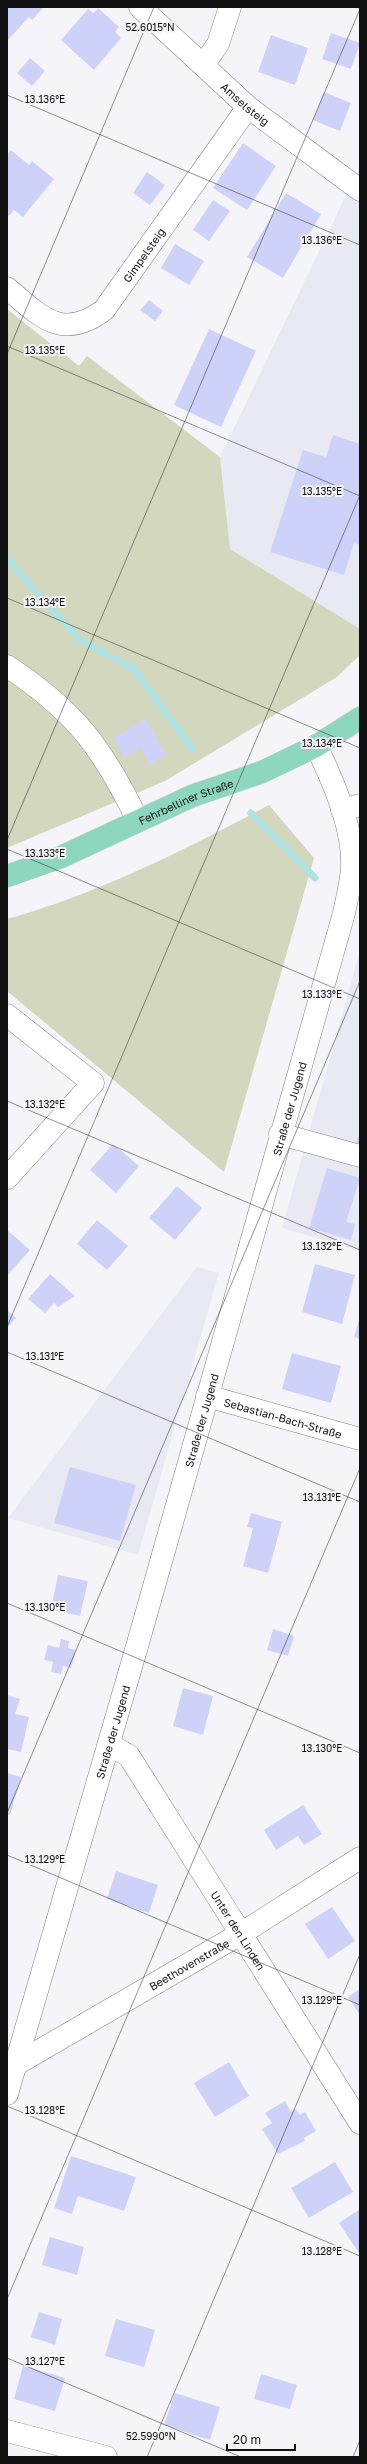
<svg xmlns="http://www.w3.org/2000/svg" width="367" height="2464" viewBox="0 0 367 2464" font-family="'Golos Text',sans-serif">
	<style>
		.built { fill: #e8e9f3 }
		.green { fill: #d2d7bd }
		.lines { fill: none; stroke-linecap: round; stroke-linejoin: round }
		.stream { stroke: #b0e2e4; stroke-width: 7 }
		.building { fill: #cfd2f8 }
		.minor-casing { stroke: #808184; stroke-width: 23 }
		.major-casing { stroke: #cfcfcf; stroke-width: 23 }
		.minor { stroke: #fff; stroke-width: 22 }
		.major { stroke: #8ed7bf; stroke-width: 22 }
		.ticks { fill: none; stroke: #101011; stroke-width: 1; stroke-opacity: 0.45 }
		.labels { text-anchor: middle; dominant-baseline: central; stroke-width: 4; stroke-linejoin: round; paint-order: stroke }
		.street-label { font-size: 11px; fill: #101011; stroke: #f5f5f9 }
		.ticks-label { font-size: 10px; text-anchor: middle; fill: #101011; stroke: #f5f5f9; stroke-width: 4; stroke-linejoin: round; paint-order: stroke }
	</style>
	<rect width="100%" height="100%" fill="#f5f5f9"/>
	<g class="built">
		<path d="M 360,166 L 360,629 L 230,549 L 220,457 Z"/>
		<path d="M 360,951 L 360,1251 L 282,1228 Z"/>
		<path d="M 197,1267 L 219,1273 L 138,1555 L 8,1518 Z"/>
	</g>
	<g class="green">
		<path d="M 7,309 L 79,366 L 87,356 L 220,457 L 230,549 L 360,629 L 360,655 L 337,677 L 165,781 L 7,848 Z"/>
		<path d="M 269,805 L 314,858 L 224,1172 L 7,991 L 7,919 C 97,894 187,849 269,805 Z"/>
	</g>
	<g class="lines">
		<g class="stream">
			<path d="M 7,559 L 80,640 L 134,669 L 193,750"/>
			<path d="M 251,813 L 315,878"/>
		</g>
	</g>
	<g class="building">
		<path d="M 7,7 L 44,7 L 32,20 L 29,17 L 7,41 Z"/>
		<path d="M 98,8 L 119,27 L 115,32 L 121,38 L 94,70 L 61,40 L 88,9 L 93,13 Z"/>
		<path d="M 331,33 L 360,43 L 351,69 L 322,59 Z"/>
		<path d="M 271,35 L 308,48 L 295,85 L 258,72 Z"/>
		<path d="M 30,58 L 45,71 L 32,86 L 17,73 Z"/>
		<path d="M 324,92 L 351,103 L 340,131 L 313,120 Z"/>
		<path d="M 243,143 L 276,166 L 247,210 L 213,188 Z"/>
		<path d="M 11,150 L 29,165 L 32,161 L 54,179 L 23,217 L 14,210 L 9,216 L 7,214 L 7,155 Z"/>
		<path d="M 147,172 L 165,185 L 150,205 L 133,193 Z"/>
		<path d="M 286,193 L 321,214 L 283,278 L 247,257 Z"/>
		<path d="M 213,200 L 230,211 L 209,241 L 193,230 Z"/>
		<path d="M 175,244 L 204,261 L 189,285 L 161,268 Z"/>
		<path d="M 149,300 L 163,311 L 155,321 L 140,310 Z"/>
		<path d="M 209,329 L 256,351 L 221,427 L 174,405 Z"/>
		<path d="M 333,435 L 360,444 L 360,545 L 354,543 L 344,575 L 270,552 L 303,450 L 326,457 Z"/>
		<path d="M 146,719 L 167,755 L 150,765 L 141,748 L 124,758 L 113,738 Z"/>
		<path d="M 360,1133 L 360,1151 L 353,1149 Z"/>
		<path d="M 113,1144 L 139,1166 L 116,1193 L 90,1170 Z"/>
		<path d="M 327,1168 L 360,1178 L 346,1222 L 355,1224 L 351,1240 L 309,1228 Z"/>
		<path d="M 177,1186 L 202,1208 L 175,1240 L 149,1218 Z"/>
		<path d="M 97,1220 L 128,1246 L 107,1270 L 77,1244 Z"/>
		<path d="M 7,1230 L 30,1250 L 8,1275 L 7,1274 Z"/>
		<path d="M 315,1264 L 355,1275 L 342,1324 L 302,1312 Z"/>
		<path d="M 50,1274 L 75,1296 L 58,1307 L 54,1303 L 45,1313 L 28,1299 Z"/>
		<path d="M 7,1310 L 16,1318 L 7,1328 Z"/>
		<path d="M 360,1317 L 360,1339 L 354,1337 Z"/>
		<path d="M 292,1353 L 341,1366 L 331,1403 L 282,1389 Z"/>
		<path d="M 70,1467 L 136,1485 L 120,1541 L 54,1523 Z"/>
		<path d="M 251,1513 L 282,1522 L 268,1573 L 243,1566 L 253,1528 L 247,1527 Z"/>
		<path d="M 58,1575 L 88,1581 L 80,1616 L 51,1609 Z"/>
		<path d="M 273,1629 L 294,1636 L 288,1656 L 267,1650 Z"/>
		<path d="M 61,1639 L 69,1641 L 68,1648 L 76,1650 L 71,1668 L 63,1666 L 61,1674 L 51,1672 L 53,1662 L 44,1660 L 48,1645 L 59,1648 Z"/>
		<path d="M 183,1688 L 213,1696 L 203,1735 L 173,1726 Z"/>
		<path d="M 7,1695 L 20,1699 L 15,1714 L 29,1717 L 21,1752 L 7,1749 Z"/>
		<path d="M 7,1773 L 21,1777 L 10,1815 L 7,1814 Z"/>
		<path d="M 303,1805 L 322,1834 L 304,1845 L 298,1836 L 276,1850 L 264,1830 Z"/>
		<path d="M 116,1871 L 158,1885 L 149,1913 L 107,1899 Z"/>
		<path d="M 332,1907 L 355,1941 L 328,1959 L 305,1924 Z"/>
		<path d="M 360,1989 L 360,2015 L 348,1997 Z"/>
		<path d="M 229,2062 L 249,2096 L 215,2117 L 194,2083 Z"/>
		<path d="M 285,2101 L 291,2112 L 296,2109 L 300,2115 L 305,2112 L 316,2131 L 304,2138 L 305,2141 L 278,2154 L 262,2129 L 272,2123 L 265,2113 Z"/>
		<path d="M 71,2156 L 136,2177 L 124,2211 L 78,2196 L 72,2214 L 54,2208 Z"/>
		<path d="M 335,2162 L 353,2192 L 309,2218 L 291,2188 Z"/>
		<path d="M 360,2209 L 360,2253 L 359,2253 L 339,2223 Z"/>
		<path d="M 50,2237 L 84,2247 L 77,2275 L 42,2265 Z"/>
		<path d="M 39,2312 L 62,2319 L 55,2345 L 31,2337 Z"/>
		<path d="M 116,2319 L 155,2330 L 144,2367 L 105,2356 Z"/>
		<path d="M 23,2366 L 65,2378 L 55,2411 L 14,2399 Z"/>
		<path d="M 261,2374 L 297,2385 L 290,2409 L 254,2399 Z"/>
		<path d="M 175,2393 L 220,2407 L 210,2440 L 164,2425 Z"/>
	</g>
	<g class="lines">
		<g class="minor-casing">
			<g id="minor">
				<path id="s1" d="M 140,7 L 248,107 L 360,190"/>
				<path d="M 204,64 L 218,44 L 230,7"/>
				<path id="s2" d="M 7,288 C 41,317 62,341 104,310 L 248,107"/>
				<path d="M 7,666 C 75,711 103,748 138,821"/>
				<path d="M 342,810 L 360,805"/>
				<path d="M 7,1015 L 93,1083 L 7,1178"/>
				<path d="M 280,1134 L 360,1156"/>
				<path id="s3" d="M 207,1396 L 360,1439"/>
				<path id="s4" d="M 109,1744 L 129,1756 L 360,2123"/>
				<path id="s5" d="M 8,2069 L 242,1933 L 360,1858"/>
				<path id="s6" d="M 7,2094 L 140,1636 L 344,913 C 347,898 351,883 352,868 C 354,828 333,780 316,746"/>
				<path d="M 7,2431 L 106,2457"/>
			</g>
		</g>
		<g class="major-casing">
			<g id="major">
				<path id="s7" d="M 7,876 L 61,857 L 192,796 L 262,772 L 316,746 L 360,718"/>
			</g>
		</g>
		<use href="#minor" class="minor"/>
		<use href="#major" class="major"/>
	</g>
	<path class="ticks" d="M 7,95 L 360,245M 7,346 L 360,496M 7,354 L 154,7M 7,598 L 360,748M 7,840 L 360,9M 7,849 L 360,999M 7,1101 L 360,1250M 7,1327 L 360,495M 7,1352 L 360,1502M 7,1603 L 360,1753M 7,1813 L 360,981M 7,1855 L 360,2005M 7,2106 L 360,2256M 7,2299 L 360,1468M 7,2358 L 241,2457M 147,2457 L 360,1954M 353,2457 L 360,2440"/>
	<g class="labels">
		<g class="street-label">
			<text stroke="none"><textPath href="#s1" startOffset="143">Amselsteig</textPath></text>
			<text stroke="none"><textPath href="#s2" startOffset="180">Gimpelsteig</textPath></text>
			<text stroke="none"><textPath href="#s7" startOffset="194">Fehrbelliner Straße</textPath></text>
			<text stroke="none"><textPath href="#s6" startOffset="1025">Straße der Jugend</textPath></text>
			<text stroke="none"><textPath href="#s3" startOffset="79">Sebastian-Bach-Straße</textPath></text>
			<text stroke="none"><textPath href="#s6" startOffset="701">Straße der Jugend</textPath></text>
			<text stroke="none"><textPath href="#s6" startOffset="377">Straße der Jugend</textPath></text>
			<text stroke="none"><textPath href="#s4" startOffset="229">Unter den Linden</textPath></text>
			<text stroke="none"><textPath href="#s5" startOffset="209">Beethovenstraße</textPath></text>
		</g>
	</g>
	<g class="ticks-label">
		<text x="150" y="31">52.6015°N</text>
		<text x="45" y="103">13.136°E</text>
		<text x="322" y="244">13.136°E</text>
		<text x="45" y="354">13.135°E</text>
		<text x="322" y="495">13.135°E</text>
		<text x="45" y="606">13.134°E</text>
		<text x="322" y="747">13.134°E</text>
		<text x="45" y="857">13.133°E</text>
		<text x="322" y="998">13.133°E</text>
		<text x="45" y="1108">13.132°E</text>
		<text x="322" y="1250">13.132°E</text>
		<text x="45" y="1360">13.131°E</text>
		<text x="322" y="1501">13.131°E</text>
		<text x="45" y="1611">13.130°E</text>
		<text x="322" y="1752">13.130°E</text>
		<text x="45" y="1863">13.129°E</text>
		<text x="322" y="2004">13.129°E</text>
		<text x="45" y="2114">13.128°E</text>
		<text x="322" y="2255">13.128°E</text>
		<text x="45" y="2365">13.127°E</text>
		<text x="151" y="2440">52.5990°N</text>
	</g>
	<rect width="367" height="2464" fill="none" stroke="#101011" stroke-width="16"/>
	<path d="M227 2444v6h68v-6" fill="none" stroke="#101011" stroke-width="2"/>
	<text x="233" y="2444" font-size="12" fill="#101011" stroke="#f5f5f9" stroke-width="3" paint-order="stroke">20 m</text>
</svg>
